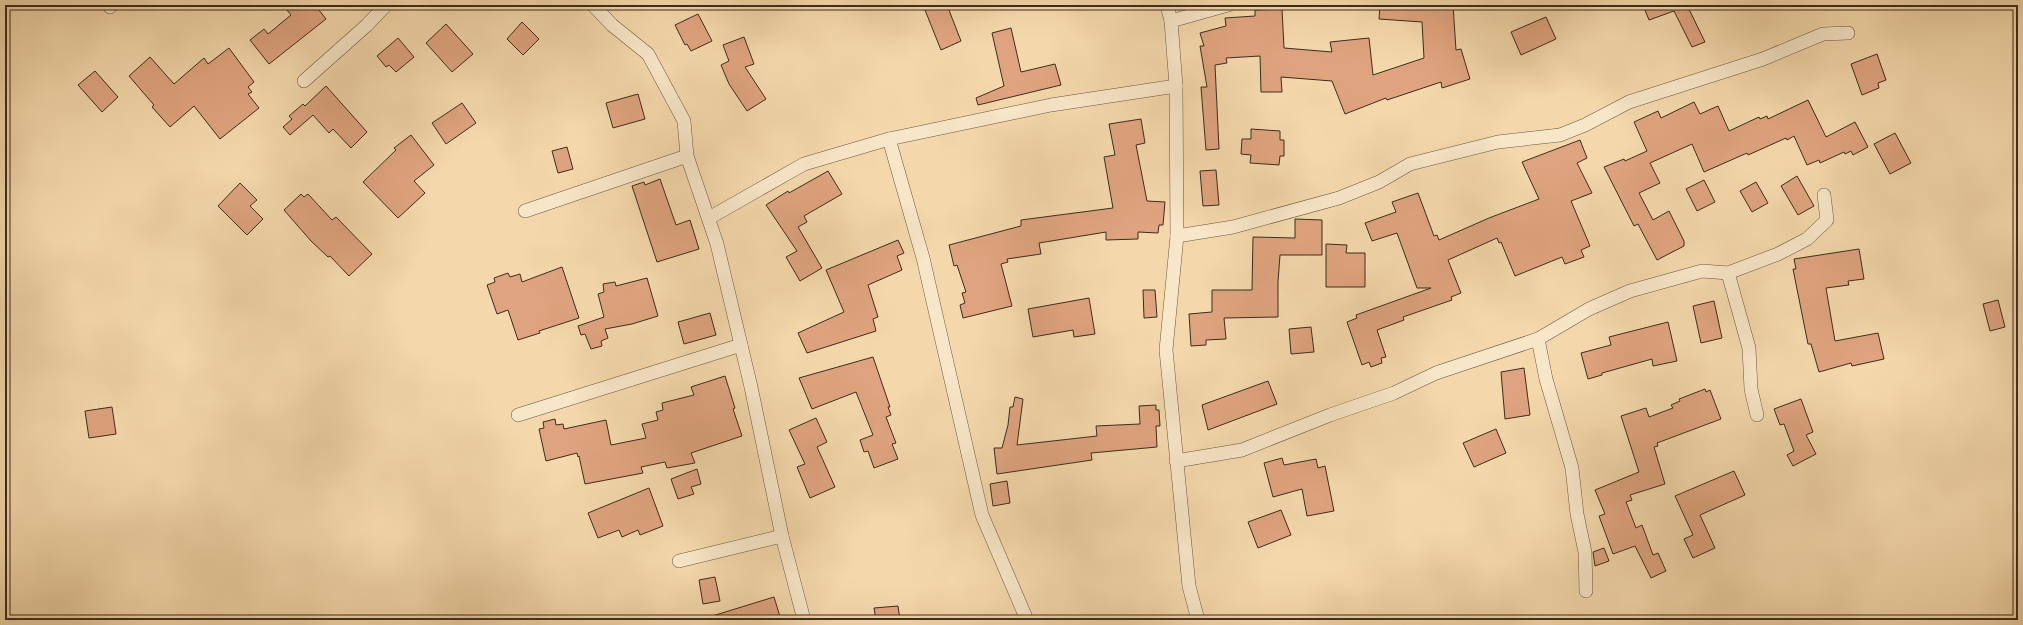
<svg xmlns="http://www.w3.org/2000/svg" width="2023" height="625" viewBox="0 0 2023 625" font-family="Cardo,serif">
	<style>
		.building { fill: #dfa47f; stroke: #3c2c1e }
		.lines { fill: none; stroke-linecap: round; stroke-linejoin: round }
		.minor-casing { stroke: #6a5741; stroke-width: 14 }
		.minor { stroke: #f8e6c8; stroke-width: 13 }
	</style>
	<rect width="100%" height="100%" fill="#f4d8ab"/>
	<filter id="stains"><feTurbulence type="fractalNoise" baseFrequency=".005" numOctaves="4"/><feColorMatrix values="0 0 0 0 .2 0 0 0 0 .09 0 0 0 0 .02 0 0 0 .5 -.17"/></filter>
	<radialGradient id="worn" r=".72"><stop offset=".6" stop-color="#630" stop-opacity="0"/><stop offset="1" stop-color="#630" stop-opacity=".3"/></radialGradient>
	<g class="building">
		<path d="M 283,5 L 315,5 L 326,19 L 269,64 L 250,40 L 264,29 L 268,34 L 291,15 Z"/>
		<path d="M 923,5 L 947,5 L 961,41 L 941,50 Z"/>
		<path d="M 1380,5 L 1453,5 L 1456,50 L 1461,49 L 1470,79 L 1442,88 L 1441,82 L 1387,100 L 1386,98 L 1345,114 L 1332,81 L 1281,77 L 1282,92 L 1261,92 L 1260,56 L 1226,58 L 1227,63 L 1215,65 L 1219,149 L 1206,150 L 1201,87 L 1207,87 L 1200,46 L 1204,46 L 1200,33 L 1226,26 L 1225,18 L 1255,16 L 1255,10 L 1282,9 L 1284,48 L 1332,52 L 1330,42 L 1369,38 L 1373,75 L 1424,58 L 1422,22 L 1379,19 Z"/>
		<path d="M 1643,5 L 1687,5 L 1705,42 L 1692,47 L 1674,11 L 1649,20 Z"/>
		<path d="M 698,14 L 712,41 L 691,51 L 687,44 L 685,45 L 675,25 Z"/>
		<path d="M 1546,17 L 1556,39 L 1521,55 L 1511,32 Z"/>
		<path d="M 522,22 L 539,39 L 523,55 L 507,39 Z"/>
		<path d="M 446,24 L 473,54 L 452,72 L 426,43 Z"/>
		<path d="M 1011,28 L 1021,72 L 1055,64 L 1061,85 L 978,105 L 976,98 L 1004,86 L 992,33 Z"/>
		<path d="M 744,37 L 754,64 L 745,67 L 766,99 L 747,111 L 729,84 L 721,65 L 729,61 L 723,45 Z"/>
		<path d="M 398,38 L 414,57 L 396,72 L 389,65 L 386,67 L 377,56 Z"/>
		<path d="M 229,48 L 254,82 L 248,87 L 252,92 L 248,94 L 259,108 L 220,139 L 194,106 L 170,127 L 152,107 L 154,105 L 129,76 L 150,57 L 174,84 L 204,58 L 208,64 Z"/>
		<path d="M 1877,54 L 1886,80 L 1878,83 L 1879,88 L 1862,95 L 1851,64 Z"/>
		<path d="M 95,71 L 118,97 L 102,112 L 78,85 Z"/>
		<path d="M 326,86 L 367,132 L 351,148 L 333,129 L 329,133 L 313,115 L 290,135 L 283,127 L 292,119 L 289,116 L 303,104 L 305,106 Z"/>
		<path d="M 638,94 L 645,119 L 613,128 L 606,103 Z"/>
		<path d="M 1808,100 L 1826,137 L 1855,122 L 1868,147 L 1853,155 L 1851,151 L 1845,154 L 1844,152 L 1820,163 L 1819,160 L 1807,165 L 1794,136 L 1787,140 L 1786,138 L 1748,155 L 1747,153 L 1704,172 L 1692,144 L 1650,163 L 1660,183 L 1639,193 L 1653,220 L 1669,211 L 1684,241 L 1684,246 L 1657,260 L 1638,224 L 1634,226 L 1604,167 L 1624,159 L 1625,161 L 1647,151 L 1634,122 L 1658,111 L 1661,118 L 1694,102 L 1700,114 L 1718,106 L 1729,131 L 1759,117 L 1760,119 L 1767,116 L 1768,119 Z"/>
		<path d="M 462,103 L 476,123 L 446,144 L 432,123 Z"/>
		<path d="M 1141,119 L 1145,143 L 1136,145 L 1147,201 L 1165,202 L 1163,225 L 1159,225 L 1158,233 L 1138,232 L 1138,239 L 1106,240 L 1106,232 L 1039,243 L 1041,254 L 1007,259 L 1008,262 L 1001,264 L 1012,306 L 963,318 L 960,305 L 965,303 L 962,293 L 966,292 L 957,265 L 954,266 L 949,245 L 1021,226 L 1021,220 L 1113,208 L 1104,157 L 1115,155 L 1109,124 Z"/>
		<path d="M 1251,129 L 1280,131 L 1280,140 L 1284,140 L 1284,156 L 1280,156 L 1279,165 L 1250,163 L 1251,155 L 1241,154 L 1242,139 L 1251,139 Z"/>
		<path d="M 1895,133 L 1911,163 L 1890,174 L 1874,144 Z"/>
		<path d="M 411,135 L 434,165 L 414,181 L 425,193 L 398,218 L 363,182 L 396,150 L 394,148 Z"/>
		<path d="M 1580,140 L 1587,158 L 1577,163 L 1592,193 L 1571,201 L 1590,246 L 1581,250 L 1584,257 L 1565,264 L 1562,257 L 1515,276 L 1501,242 L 1499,243 L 1497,238 L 1448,260 L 1461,293 L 1451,297 L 1452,300 L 1403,317 L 1404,320 L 1377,330 L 1386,357 L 1381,358 L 1382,363 L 1371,367 L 1369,362 L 1362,365 L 1347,322 L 1357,318 L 1356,315 L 1431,288 L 1417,288 L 1397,233 L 1372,241 L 1365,223 L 1396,212 L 1392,202 L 1418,193 L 1434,236 L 1437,235 L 1439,240 L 1489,218 L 1539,199 L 1522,162 Z"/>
		<path d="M 567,147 L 573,169 L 558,173 L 552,151 Z"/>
		<path d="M 1216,170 L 1219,205 L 1203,206 L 1200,171 Z"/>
		<path d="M 828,171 L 842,194 L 804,216 L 807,222 L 798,227 L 822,268 L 800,281 L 786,257 L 797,251 L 766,205 L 788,191 L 789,193 Z"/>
		<path d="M 1797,176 L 1814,206 L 1798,215 L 1781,186 Z"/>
		<path d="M 660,179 L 676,225 L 690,220 L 699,249 L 657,262 L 632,186 L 644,182 L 645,185 Z"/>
		<path d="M 1704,180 L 1715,202 L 1697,211 L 1686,189 Z"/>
		<path d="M 1756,182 L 1768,203 L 1752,212 L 1740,191 Z"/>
		<path d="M 240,183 L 257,200 L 250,206 L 263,219 L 247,235 L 218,206 Z"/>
		<path d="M 301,194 L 304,197 L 308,194 L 332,220 L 336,217 L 372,254 L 349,276 L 330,256 L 328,257 L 311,241 L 284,210 Z"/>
		<path d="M 1295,219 L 1322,220 L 1322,255 L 1280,255 L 1278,282 L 1278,317 L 1224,318 L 1226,339 L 1206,340 L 1206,345 L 1191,346 L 1189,314 L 1212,312 L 1212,290 L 1252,290 L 1253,237 L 1295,238 Z"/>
		<path d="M 898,240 L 904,253 L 897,256 L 902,270 L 868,285 L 878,317 L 873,319 L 876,331 L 807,353 L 798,333 L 844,312 L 826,270 Z"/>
		<path d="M 1326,244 L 1347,245 L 1346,253 L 1365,253 L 1365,287 L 1326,287 Z"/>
		<path d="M 1859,249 L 1864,279 L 1848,281 L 1849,285 L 1826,288 L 1835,341 L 1878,333 L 1884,359 L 1852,366 L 1851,363 L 1819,372 L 1811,344 L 1808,344 L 1793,269 L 1796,269 L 1794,259 Z"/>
		<path d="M 562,267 L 579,318 L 539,331 L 540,333 L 518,340 L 508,310 L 497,314 L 487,285 L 495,282 L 494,278 L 508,273 L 510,277 L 520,274 L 522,282 Z"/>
		<path d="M 647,278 L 658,316 L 632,324 L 605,329 L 608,338 L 601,341 L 602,346 L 591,349 L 585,334 L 581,335 L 578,326 L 604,317 L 598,294 L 604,292 L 603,284 L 615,282 L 616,286 Z"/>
		<path d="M 1143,290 L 1155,290 L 1157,317 L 1144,318 Z"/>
		<path d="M 1089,298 L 1095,334 L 1074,337 L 1073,330 L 1033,337 L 1028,309 Z"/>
		<path d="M 1998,300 L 2005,327 L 1990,331 L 1983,304 Z"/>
		<path d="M 1714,301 L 1722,338 L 1701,343 L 1693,306 Z"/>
		<path d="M 710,313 L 716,335 L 684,344 L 678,322 Z"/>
		<path d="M 1668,322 L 1677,361 L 1653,366 L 1652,359 L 1602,373 L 1602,375 L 1588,379 L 1581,353 L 1611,345 L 1609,337 Z"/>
		<path d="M 1311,327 L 1314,352 L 1291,354 L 1289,329 Z"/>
		<path d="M 873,357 L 890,407 L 888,407 L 891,415 L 886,417 L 896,443 L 892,444 L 898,459 L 874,468 L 868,451 L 864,452 L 860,440 L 873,435 L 856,392 L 812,409 L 799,378 Z"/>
		<path d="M 1524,368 L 1530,415 L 1505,419 L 1501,372 Z"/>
		<path d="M 725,376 L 735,408 L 733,409 L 742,436 L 691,453 L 695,463 L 667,468 L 665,462 L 641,467 L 643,473 L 585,484 L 579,456 L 578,457 L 577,453 L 546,461 L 539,429 L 544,428 L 543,422 L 555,419 L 556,425 L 563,424 L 564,429 L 606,420 L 611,445 L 646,438 L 642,424 L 658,420 L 656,412 L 663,410 L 662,403 L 694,395 L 691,387 Z"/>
		<path d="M 1268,381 L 1277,404 L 1208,430 L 1202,405 Z"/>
		<path d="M 1705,389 L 1706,392 L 1710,390 L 1721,419 L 1657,443 L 1658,446 L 1654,447 L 1665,484 L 1630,495 L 1632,500 L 1626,502 L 1636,528 L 1642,525 L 1653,555 L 1658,553 L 1666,571 L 1651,578 L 1635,546 L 1613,554 L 1599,516 L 1605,514 L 1595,490 L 1639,472 L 1621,416 L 1646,408 L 1649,417 L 1673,408 L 1671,405 L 1680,401 L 1679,399 Z"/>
		<path d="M 1015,397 L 1023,399 L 1017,445 L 1097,436 L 1096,426 L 1140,424 L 1139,406 L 1156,405 L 1156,410 L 1159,410 L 1160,426 L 1156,426 L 1157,447 L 1091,453 L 1092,460 L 997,474 L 994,448 L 1002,448 L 1008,425 L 1010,407 L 1013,407 Z"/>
		<path d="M 1801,399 L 1813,432 L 1806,435 L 1816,454 L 1793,466 L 1787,455 L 1794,451 L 1784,424 L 1780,425 L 1774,409 Z"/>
		<path d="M 112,407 L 116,434 L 89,438 L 85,411 Z"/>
		<path d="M 816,418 L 827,442 L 817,447 L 835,487 L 810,498 L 797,467 L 805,464 L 789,430 Z"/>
		<path d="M 1496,429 L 1506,453 L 1474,467 L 1463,443 Z"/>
		<path d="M 1282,458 L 1284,465 L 1316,459 L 1318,468 L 1325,466 L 1334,511 L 1307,516 L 1302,489 L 1273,497 L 1264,463 Z"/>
		<path d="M 697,469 L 701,484 L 691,487 L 694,494 L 678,499 L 671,479 Z"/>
		<path d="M 1734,471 L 1745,495 L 1700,515 L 1715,548 L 1693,558 L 1684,539 L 1693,535 L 1675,496 Z"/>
		<path d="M 1007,481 L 1010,503 L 993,506 L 990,484 Z"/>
		<path d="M 649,488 L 663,526 L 640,535 L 638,530 L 622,537 L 619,530 L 598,538 L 588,513 Z"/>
		<path d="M 1281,510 L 1291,535 L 1258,548 L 1248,522 Z"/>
		<path d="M 1604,548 L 1609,561 L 1595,566 L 1593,552 Z"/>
		<path d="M 715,577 L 720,601 L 703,604 L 699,580 Z"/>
		<path d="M 774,597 L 781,620 L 709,620 L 709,617 Z"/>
		<path d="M 898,606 L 900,620 L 876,620 L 874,608 Z"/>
	</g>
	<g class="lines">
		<g class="minor-casing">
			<g id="minor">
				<path d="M 593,5 L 612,25 L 648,54 L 684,121 L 687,156 L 717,244 L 751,387 L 782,536 L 804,620"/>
				<path d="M 1167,5 L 1171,21 L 1176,86 L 1177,236 L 1166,350 L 1189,586 L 1198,620"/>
				<path d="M 110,7 L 111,5"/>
				<path d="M 1171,21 L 1228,5"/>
				<path d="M 304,81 L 367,25 L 386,5"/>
				<path d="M 889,139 L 923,258 L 982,515 L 1027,620"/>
				<path d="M 525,211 L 687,156"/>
				<path d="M 709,218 L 804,164 L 889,139 L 1051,105 L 1176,86"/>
				<path d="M 1177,236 L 1233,227 L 1339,198 L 1379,182 L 1410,164 L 1498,142 L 1560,135 L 1585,125 L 1629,102 L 1763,59 L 1823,34 L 1848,33"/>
				<path d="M 1728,273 L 1749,348 L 1751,389 L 1757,415"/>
				<path d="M 1538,339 L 1546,379 L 1572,468 L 1577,514 L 1585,552 L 1586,591"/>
				<path d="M 518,415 L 741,345"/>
				<path d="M 1176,461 L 1242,450 L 1330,415 L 1394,393 L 1436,373 L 1538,339 L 1589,309 L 1630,291 L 1702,271 L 1728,273 L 1778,254 L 1807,239 L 1827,220 L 1824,195"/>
				<path d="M 679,561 L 782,536"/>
			</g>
		</g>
		<use href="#minor" class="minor"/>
	</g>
	<rect width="2023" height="625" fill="none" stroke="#f4d8ab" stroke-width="20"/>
	<rect x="6" y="6" width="2011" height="613" fill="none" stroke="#3c2c1e" stroke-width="2"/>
	<rect x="10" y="10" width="2003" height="605" fill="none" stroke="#3c2c1e"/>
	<rect width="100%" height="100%" filter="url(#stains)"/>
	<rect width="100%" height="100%" fill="url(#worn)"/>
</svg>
